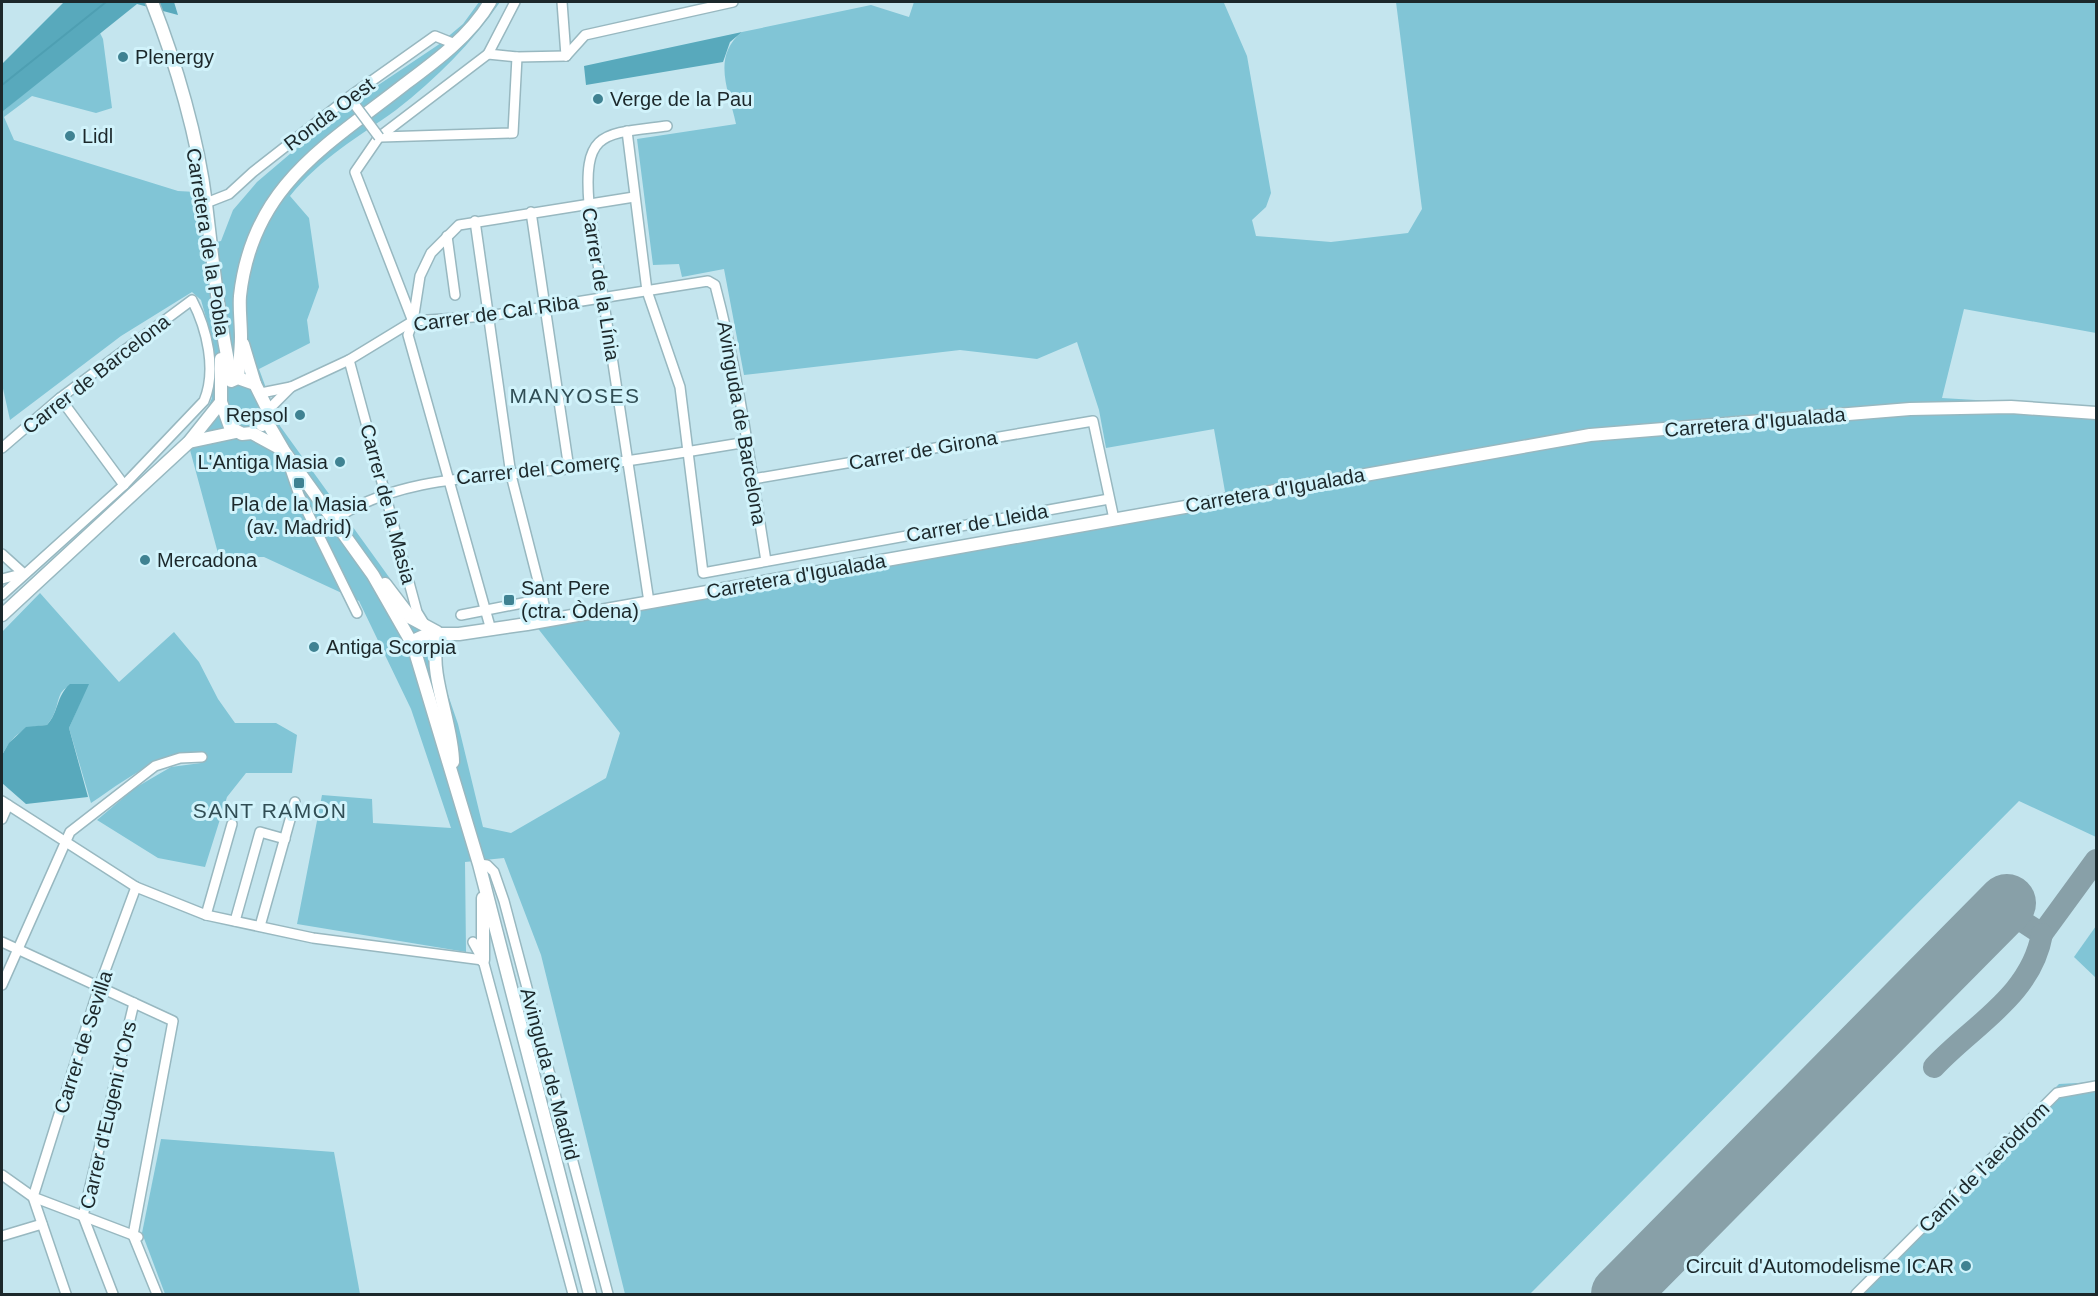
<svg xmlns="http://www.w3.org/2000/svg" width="2098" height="1296" viewBox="0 0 2098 1296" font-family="Arial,sans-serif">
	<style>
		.green { fill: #81c5d6 }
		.forest { fill: #58a9bc }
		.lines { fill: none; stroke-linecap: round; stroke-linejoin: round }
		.stream { stroke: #4e9fb2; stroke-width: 2 }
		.taxiway { stroke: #88a0a8; stroke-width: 22 }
		.runway { stroke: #88a0a8; stroke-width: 58 }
		.street-casing { stroke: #98b8c0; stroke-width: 12 }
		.secondary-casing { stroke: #98b8c0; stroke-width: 15 }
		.street { stroke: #fff; stroke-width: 9 }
		.secondary { stroke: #fff; stroke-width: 12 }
		.street-bridge-casing { stroke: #98b8c0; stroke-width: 12; stroke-linecap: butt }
		.street-bridge { stroke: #fff; stroke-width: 9 }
		.poi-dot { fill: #3f8292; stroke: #d1f3fb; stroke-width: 2 }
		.labels { text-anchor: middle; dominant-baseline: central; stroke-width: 6; stroke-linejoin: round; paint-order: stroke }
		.poi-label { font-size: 20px; fill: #1c282b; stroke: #d1f3fb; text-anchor: start }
		.street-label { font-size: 20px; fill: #1c282b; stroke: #d1f3fb }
		.neighbourhood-label { font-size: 21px; letter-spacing: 1.5px; fill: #314e55; stroke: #d1f3fb }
	</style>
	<rect width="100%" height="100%" fill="#c4e5ee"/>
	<g class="green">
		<path d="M 479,2 L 500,2 C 471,44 437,78 396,110 C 357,138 321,158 290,196 L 309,218 L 319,287 L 307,320 L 310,343 L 259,369 L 280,426 L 412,609 L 434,654 L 458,724 L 483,827 L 511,833 L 606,778 L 620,733 L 536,626 L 606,617 L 1227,503 L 1214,429 L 1106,448 L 1099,410 L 1077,342 L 1037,359 L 960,350 L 744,375 L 724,269 L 682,277 L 679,264 L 653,265 L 637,139 L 736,124 C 729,91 711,57 742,32 L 871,5 L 909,17 L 914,2 L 1230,2 L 1224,3 L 1247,56 L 1271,193 L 1266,207 L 1252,220 L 1256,236 L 1331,242 L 1408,233 L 1422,209 L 1396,2 L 2096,2 L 2096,333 L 1964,309 L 1942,398 L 2096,407 L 2096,837 L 2019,801 L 1530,1294 L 625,1294 L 541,955 L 504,858 L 465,862 L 466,952 L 297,924 L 322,795 L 372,799 L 373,823 L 451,828 L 411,709 L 359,601 L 264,557 L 219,557 L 190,450 L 212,398 L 208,325 L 201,300 L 192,292 L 121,336 L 10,420 L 2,384 L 2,112 L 99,31 L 103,39 L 112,108 L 96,113 L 32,96 L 4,117 L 14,140 L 178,191 L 196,192 L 204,245 L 221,241 L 233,210 L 257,182 L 344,108 L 438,45 L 463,24 Z"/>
		<path d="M 40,593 L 119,682 L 174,632 L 199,662 L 218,699 L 235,723 L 276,723 L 297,735 L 292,773 L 246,773 L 227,797 L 205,867 L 158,858 L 97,820 L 135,788 L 171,767 L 201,763 L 205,753 C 160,751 127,779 91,803 L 69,728 L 88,684 C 48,684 66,703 47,725 C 22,727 14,734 2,755 L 2,632 Z"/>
		<path d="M 2096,926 L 2096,978 L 2074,957 Z"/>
		<path d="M 2096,1082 L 2096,1294 L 1852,1294 L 2059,1084 Z"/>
		<path d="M 161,1139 L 334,1152 L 360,1294 L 165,1294 L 142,1233 Z"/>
	</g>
	<g class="forest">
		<path d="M 64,2 L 174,2 L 178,15 L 137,4 L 2,112 L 2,64 Z"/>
		<path d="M 742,32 L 730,42 L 723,62 L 586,85 L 584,66 Z"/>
		<path d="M 70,684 L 89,684 L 69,728 L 88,797 L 26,804 L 2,783 L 2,755 L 9,743 L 26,727 L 47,725 C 59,712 56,696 70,684 Z"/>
	</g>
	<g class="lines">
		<path class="stream" d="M 2,85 L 106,2"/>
		<g class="taxiway">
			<path d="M 1998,913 L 2022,921 L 2042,934 L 2096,860"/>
			<path d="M 1934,1067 C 1973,1025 2031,996 2042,934"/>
		</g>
		<path class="runway" d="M 1620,1294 L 2007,903"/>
		<g class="street-casing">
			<g id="street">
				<path d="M 562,2 L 566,56"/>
				<path d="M 488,54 L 517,57 L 566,56"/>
				<path d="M 566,56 L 585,35 L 733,2"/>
				<path d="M 627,131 L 647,291 L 680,387 L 703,573 L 1109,499"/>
				<path d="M 381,137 L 513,133 L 517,57"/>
				<path d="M 206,203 L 229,194 L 253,172 L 349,97 L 435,36 L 455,44"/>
				<path d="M 531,212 L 569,469"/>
				<path d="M 475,221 L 511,475 L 548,620"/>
				<path d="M 447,236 L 455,295"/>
				<path d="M 412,319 L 355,172 L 379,137 L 488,54 L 515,2"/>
				<path d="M 349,360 L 417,612 L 425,625"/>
				<path d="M 261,393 L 291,387 L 349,360 L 413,321 L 488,316 L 708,281 L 715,285 C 739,375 751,469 766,561"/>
				<path d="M 60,398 L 124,485"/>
				<path d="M 268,410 L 291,387"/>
				<path d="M 2,448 L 60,398 L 192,300 C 207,329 217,370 204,401 L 124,485 L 2,595"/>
				<path d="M 287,460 L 299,495 L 357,613"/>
				<path d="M 753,479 L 1093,421 L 1114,519"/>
				<path d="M 335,519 C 403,474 488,478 566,469 C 626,462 687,452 747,442"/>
				<path d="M 2,554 L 23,573"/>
				<path d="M 2,579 L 21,574"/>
				<path d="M 649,602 L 589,204 C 583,130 603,134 667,126"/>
				<path d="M 461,615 L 543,599"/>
				<path d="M 491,630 L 408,335 L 413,321 L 420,276 L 431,253 L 459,225 L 634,197"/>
				<path d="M 2,801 L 136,887 L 206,915 L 313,938 L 483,960"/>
				<path d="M 2,819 L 8,805"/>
				<path d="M 479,864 L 487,865 L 494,872 L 504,901 L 608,1294"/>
				<path d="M 206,915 L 232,824"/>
				<path d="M 235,921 L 260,832 L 285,839"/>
				<path d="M 260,926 L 295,802"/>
				<path d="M 2,942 L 173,1021 L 133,1235 L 157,1294"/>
				<path d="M 473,942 L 483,960 L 573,1294"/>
				<path d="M 2,985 L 70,832 L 155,766 L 180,758 L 202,757"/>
				<path d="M 2,1175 L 33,1197 L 138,1237"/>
				<path d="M 2,1236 L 42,1224"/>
				<path d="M 66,1294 L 33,1197 L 99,987 L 136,887"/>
				<path d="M 113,1294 L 83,1216 L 134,1003"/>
				<path d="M 1856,1294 L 2057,1093 L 2096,1086"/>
			</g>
		</g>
		<g class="secondary-casing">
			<g id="secondary">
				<path d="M 152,2 C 176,63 198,138 206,204 C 213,263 219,322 232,380"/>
				<path d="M 243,344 L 255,384"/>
				<path d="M 221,359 L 221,402 L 230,427 L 242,434 L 252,433 L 283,450"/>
				<path d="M 238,378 C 239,364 241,350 241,337 C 241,323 239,309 240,296 C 252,186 326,146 405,84 C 436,61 471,35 490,2"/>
				<path d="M 231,381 L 238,378 L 255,384 L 268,410 L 262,425"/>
				<path d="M 266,420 L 284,451 L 373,575 L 413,645 L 479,864 L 590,1294"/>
				<path d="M 189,442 L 236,432"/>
				<path d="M 385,584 L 411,618 L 437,632"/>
				<path d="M 2,615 L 189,442 L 221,402"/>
				<path d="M 437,643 C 429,674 453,726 453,762"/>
				<path d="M 413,645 L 417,639 L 428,634 L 459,634 L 527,624 L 1590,435 L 1910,409 L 2011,407 L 2096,413"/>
				<path d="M 483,960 L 483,898"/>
			</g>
		</g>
		<use href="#street" class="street"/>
		<use href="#secondary" class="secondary"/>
		<g class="street-bridge-casing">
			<path id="street-bridge" d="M 349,97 L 379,137"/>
		</g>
		<use href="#street-bridge" class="street-bridge"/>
	</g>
	<g class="poi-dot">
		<circle cx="123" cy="57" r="6"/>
		<circle cx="598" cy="99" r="6"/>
		<circle cx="70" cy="136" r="6"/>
		<circle cx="300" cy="415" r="6"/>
		<circle cx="340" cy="462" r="6"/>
		<rect x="293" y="477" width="12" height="12" rx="3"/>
		<circle cx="145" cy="560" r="6"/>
		<rect x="503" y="594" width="12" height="12" rx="3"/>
		<circle cx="314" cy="647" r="6"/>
		<circle cx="1966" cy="1266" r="6"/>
	</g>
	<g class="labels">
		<g class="poi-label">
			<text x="135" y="57">Plenergy</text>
			<text x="610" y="99">Verge de la Pau</text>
			<text x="82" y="136">Lidl</text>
			<text x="288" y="415" text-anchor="end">Repsol</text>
			<text x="328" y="462" text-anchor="end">L'Antiga Masia</text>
			<text x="299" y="504" text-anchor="middle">Pla de la Masia<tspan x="299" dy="23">(av. Madrid)</tspan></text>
			<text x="157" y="560">Mercadona</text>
			<text x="521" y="588">Sant Pere<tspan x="521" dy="23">(ctra. Òdena)</tspan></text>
			<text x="326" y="647">Antiga Scorpia</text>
			<text x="1954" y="1266" text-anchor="end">Circuit d'Automodelisme ICAR</text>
		</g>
		<g class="street-label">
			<text transform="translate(329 114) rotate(-37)">Ronda Oest</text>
			<text transform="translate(208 242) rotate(81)">Carretera de la Pobla</text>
			<text transform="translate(601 284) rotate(81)">Carrer de la Línia</text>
			<text transform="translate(496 313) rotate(-8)">Carrer de Cal Riba</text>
			<text transform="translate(96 374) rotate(-38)">Carrer de Barcelona</text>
			<text transform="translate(1755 422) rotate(-5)">Carretera d'Igualada</text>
			<text transform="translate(742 423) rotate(80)">Avinguda de Barcelona</text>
			<text transform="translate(923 450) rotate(-10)">Carrer de Girona</text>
			<text transform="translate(538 469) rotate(-6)">Carrer del Comerç</text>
			<text transform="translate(1275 490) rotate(-10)">Carretera d'Igualada</text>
			<text transform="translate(388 504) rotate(75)">Carrer de la Masia</text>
			<text transform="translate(977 523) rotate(-10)">Carrer de Lleida</text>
			<text transform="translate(796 576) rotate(-10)">Carretera d'Igualada</text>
			<text transform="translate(83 1042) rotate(-72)">Carrer de Sevilla</text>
			<text transform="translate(550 1074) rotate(75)">Avinguda de Madrid</text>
			<text transform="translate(108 1115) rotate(-77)">Carrer d'Eugeni d'Ors</text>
			<text transform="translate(1984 1167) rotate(-45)">Camí de l'aeròdrom</text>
		</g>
		<g class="neighbourhood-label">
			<text x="575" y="395">MANYOSES</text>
			<text x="270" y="810">SANT RAMON</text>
		</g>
	</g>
	<rect width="2098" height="1296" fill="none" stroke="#1c282b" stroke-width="6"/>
</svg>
